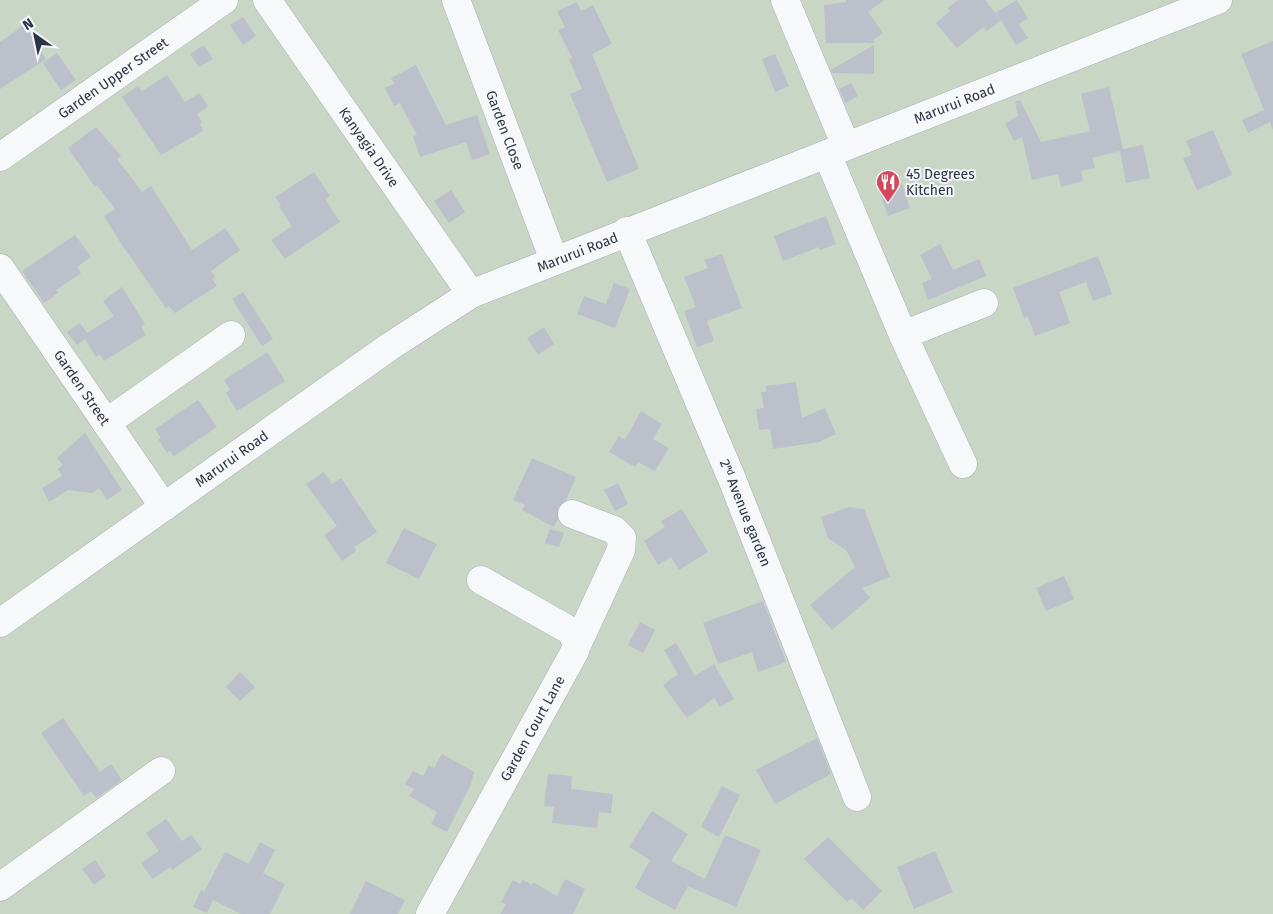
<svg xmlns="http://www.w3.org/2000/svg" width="1273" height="914" viewBox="0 0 1273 914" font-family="'Fira Sans',sans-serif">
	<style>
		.green { fill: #c9d6c5 }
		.building { fill: #bbc0ca }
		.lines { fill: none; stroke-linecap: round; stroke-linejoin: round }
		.minor-casing { stroke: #a9aeb7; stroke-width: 29 }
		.minor { stroke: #f7f8fa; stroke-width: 28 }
		.labels { text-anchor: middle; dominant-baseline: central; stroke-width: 4; stroke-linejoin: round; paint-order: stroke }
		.street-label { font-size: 14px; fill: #2b3445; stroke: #f4f6f9 }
		.poi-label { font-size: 14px; fill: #2b3445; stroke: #f4f6f9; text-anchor: start }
	</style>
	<rect width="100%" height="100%" fill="#e4e7ec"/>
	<rect class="green" x="0" y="0" width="1273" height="914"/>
	<g class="building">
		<path d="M 846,0 L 884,0 L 868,12 L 883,33 L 874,39 L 874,43 L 826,43 L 824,5 L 846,2 Z"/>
		<path d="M 958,0 L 985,0 L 1001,20 L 987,31 L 983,27 L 957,48 L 936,23 L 950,11 L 948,8 Z"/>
		<path d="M 1017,0 L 1028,18 L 1019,24 L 1028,38 L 1016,45 L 996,12 Z"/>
		<path d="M 577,2 L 581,11 L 593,5 L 612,44 L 592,54 L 639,169 L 607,182 L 570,94 L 582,89 L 569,59 L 572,58 L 558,30 L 565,27 L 557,11 Z"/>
		<path d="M 243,17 L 256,36 L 243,45 L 230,25 Z"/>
		<path d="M 24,25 L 46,59 L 0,89 L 0,42 Z"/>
		<path d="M 1273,41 L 1273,130 L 1270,122 L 1248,133 L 1242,120 L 1264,110 L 1241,54 Z"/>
		<path d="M 204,45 L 213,59 L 199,67 L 190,54 Z"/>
		<path d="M 874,45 L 874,74 L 832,73 L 831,70 Z"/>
		<path d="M 57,53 L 76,80 L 61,90 L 43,63 Z"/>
		<path d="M 775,54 L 789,86 L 775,92 L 762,59 Z"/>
		<path d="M 416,65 L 446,125 L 477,115 L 490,154 L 472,160 L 466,142 L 420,157 L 413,136 L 417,135 L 400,103 L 394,106 L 385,88 L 394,84 L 391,78 Z"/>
		<path d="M 167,75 L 185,102 L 199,93 L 208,106 L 197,114 L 202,122 L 200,124 L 203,131 L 161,155 L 122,97 L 138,86 L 142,91 Z"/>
		<path d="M 851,83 L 858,96 L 846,103 L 839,89 Z"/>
		<path d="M 1109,87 L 1123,149 L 1143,145 L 1150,178 L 1126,183 L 1120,151 L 1092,158 L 1095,168 L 1081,171 L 1083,181 L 1061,187 L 1058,174 L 1032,180 L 1022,137 L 1014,141 L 1005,123 L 1018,116 L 1015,102 L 1020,100 L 1041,142 L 1090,131 L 1081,94 Z"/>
		<path d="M 96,127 L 121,156 L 117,159 L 142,192 L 151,186 L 192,250 L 225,228 L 240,250 L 211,271 L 215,277 L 212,279 L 217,286 L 175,313 L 169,306 L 166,308 L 120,242 L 104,216 L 115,209 L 97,185 L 95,187 L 68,148 Z"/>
		<path d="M 1213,130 L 1232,175 L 1197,190 L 1183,158 L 1192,155 L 1186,141 Z"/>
		<path d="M 314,172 L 330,196 L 325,199 L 340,222 L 285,259 L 271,240 L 292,226 L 279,207 L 281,205 L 275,197 Z"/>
		<path d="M 900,179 L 910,208 L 888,216 L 878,187 Z"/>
		<path d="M 451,190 L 465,212 L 449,223 L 434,201 Z"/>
		<path d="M 826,216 L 836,244 L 820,250 L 819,247 L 783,261 L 774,236 Z"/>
		<path d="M 75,235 L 91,257 L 77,267 L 81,273 L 56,290 L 58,293 L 44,303 L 22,271 Z"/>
		<path d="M 940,244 L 953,270 L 979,259 L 986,276 L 928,300 L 922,283 L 932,279 L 920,255 Z"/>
		<path d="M 722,254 L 742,308 L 707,321 L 714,341 L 697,347 L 684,311 L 696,307 L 684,277 L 708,268 L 704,260 Z"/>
		<path d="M 1098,256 L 1112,294 L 1093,301 L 1086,282 L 1059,292 L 1070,323 L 1035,336 L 1028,317 L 1024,318 L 1013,288 Z"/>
		<path d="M 614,283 L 630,289 L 615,328 L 577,314 L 584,296 L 606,304 Z"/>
		<path d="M 122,287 L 145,324 L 141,327 L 146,335 L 104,361 L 100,354 L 96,357 L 85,339 L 77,345 L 67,332 L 80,323 L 87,333 L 114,316 L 103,301 Z"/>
		<path d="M 243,292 L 273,339 L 262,346 L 232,299 Z"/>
		<path d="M 544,327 L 554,344 L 538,355 L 527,338 Z"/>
		<path d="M 267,352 L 285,381 L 237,411 L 226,393 L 230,390 L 224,380 Z"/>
		<path d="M 796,382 L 802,418 L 825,408 L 836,434 L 819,442 L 773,449 L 770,429 L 759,430 L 756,409 L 764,408 L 761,392 L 766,392 L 766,386 Z"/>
		<path d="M 198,400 L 217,427 L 174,456 L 170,451 L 167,453 L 158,439 L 161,438 L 155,429 Z"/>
		<path d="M 641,411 L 662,424 L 653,439 L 669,448 L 655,471 L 638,462 L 635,467 L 609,452 L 619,436 L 625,440 Z"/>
		<path d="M 85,433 L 122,490 L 107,500 L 99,488 L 92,493 L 68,490 L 49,502 L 42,488 L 62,476 L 58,469 L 63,465 L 57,458 Z"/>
		<path d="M 532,458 L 576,477 L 566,500 L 558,508 L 558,519 L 554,527 L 522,510 L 525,505 L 513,500 Z"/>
		<path d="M 324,472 L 332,484 L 341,478 L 377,532 L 354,547 L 356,551 L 342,561 L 324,535 L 337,526 L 306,484 Z"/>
		<path d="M 618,483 L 628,504 L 615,511 L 604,490 Z"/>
		<path d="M 849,507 L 864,509 L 890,577 L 862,588 L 870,598 L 832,630 L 810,605 L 855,567 L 846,550 L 828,538 L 821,517 Z"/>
		<path d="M 682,509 L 708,552 L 679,570 L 671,557 L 658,565 L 644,541 L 665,527 L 661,521 Z"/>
		<path d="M 404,528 L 437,544 L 419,579 L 386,563 Z"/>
		<path d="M 550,529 L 564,533 L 559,547 L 545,543 Z"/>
		<path d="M 1064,576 L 1074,599 L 1046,611 L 1036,588 Z"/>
		<path d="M 763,601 L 786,662 L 758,672 L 752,652 L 718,664 L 703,623 Z"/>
		<path d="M 640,622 L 655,630 L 643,653 L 628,645 Z"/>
		<path d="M 676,643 L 695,676 L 714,664 L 734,699 L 720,707 L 714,698 L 687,718 L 663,685 L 678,674 L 664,650 Z"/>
		<path d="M 240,672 L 255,687 L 240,701 L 226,687 Z"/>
		<path d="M 63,718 L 100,772 L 111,764 L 122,780 L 96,798 L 91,791 L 84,796 L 41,733 Z"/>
		<path d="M 817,738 L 831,774 L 775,804 L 756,770 Z"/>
		<path d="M 442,754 L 474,772 L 471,784 L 447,832 L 431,824 L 437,812 L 409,796 L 414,789 L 405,784 L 413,771 L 423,776 L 429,765 L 434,768 Z"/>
		<path d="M 548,774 L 572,776 L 571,789 L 613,794 L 611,813 L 599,812 L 597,828 L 552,823 L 554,807 L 544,806 Z"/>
		<path d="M 722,786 L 740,795 L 719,837 L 701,827 Z"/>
		<path d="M 652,811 L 688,834 L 671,861 L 705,879 L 725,835 L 761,850 L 736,907 L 688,886 L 675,910 L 635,888 L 650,860 L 629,847 Z"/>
		<path d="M 166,819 L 182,841 L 191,835 L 202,849 L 172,870 L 170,867 L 152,879 L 141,863 L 159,851 L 146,833 Z"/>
		<path d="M 828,837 L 882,891 L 863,910 L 852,898 L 847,902 L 804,859 Z"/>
		<path d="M 260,842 L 275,850 L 263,873 L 285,884 L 270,914 L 241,914 L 213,900 L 207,913 L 193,907 L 201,890 L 204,892 L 225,852 L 249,864 Z"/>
		<path d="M 935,851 L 953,892 L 914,909 L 897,867 Z"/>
		<path d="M 95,860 L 106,876 L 94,885 L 82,869 Z"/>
		<path d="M 565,879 L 585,889 L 573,914 L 500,914 L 506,904 L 501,902 L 513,880 L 520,884 L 523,880 L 532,885 L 533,882 L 557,896 Z"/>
		<path d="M 366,881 L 405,900 L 398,914 L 350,914 Z"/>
	</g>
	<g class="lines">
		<g class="minor-casing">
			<g id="minor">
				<path id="s1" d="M 267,0 L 471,294"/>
				<path id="s2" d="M 456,0 L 554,260"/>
				<path d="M 785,0 L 846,146"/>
				<path d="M 827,154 L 903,335 L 984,303"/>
				<path id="s3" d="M 0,157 L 224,0"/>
				<path d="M 627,231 L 732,479 L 857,797"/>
				<path id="s4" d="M 0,268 L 164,507"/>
				<path d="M 903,335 L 963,464"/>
				<path d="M 106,423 L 231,335"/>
				<path d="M 572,514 L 614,530 L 622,538 L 621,550 L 576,647"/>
				<path id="s5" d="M 0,623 L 389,347 L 471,294 L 1218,0"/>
				<path d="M 0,887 L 161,771"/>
				<path id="s6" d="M 430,914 L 575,651 C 577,642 575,637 569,630 L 481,580"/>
			</g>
		</g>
		<use href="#minor" class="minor"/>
	</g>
	<defs>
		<g id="restaurant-pin" transform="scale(1.25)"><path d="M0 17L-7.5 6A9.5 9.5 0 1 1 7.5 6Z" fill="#d1495b" stroke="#f4f6f9"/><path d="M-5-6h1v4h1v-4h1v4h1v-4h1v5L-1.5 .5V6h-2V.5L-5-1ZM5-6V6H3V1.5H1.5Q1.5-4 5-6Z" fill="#fff"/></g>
	</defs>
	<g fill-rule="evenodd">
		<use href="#restaurant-pin" x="888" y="182"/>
	</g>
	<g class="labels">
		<g class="street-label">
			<text stroke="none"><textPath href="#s3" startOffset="138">Garden Upper Street</textPath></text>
			<text stroke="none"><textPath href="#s5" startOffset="1094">Marurui Road</textPath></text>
			<text stroke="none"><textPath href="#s2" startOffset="139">Garden Close</textPath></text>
			<text stroke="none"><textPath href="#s1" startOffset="179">Kanyagia Drive</textPath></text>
			<text stroke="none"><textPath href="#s5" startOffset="689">Marurui Road</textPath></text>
			<text stroke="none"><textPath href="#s4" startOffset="145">Garden Street</textPath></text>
			<text stroke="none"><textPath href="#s5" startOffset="284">Marurui Road</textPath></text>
			<text transform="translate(745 513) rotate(68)">2ⁿᵈ Avenue garden</text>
			<text stroke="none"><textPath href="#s6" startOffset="212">Garden Court Lane</textPath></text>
		</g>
		<g class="poi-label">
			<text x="906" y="174">45 Degrees<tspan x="906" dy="16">Kitchen</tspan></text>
		</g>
	</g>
	<g transform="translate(35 35) rotate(327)" stroke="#f4f6f9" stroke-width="4" paint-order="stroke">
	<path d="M0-4L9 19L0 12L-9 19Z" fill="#2b3445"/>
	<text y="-8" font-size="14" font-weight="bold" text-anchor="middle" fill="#2b3445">N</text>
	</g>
</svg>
